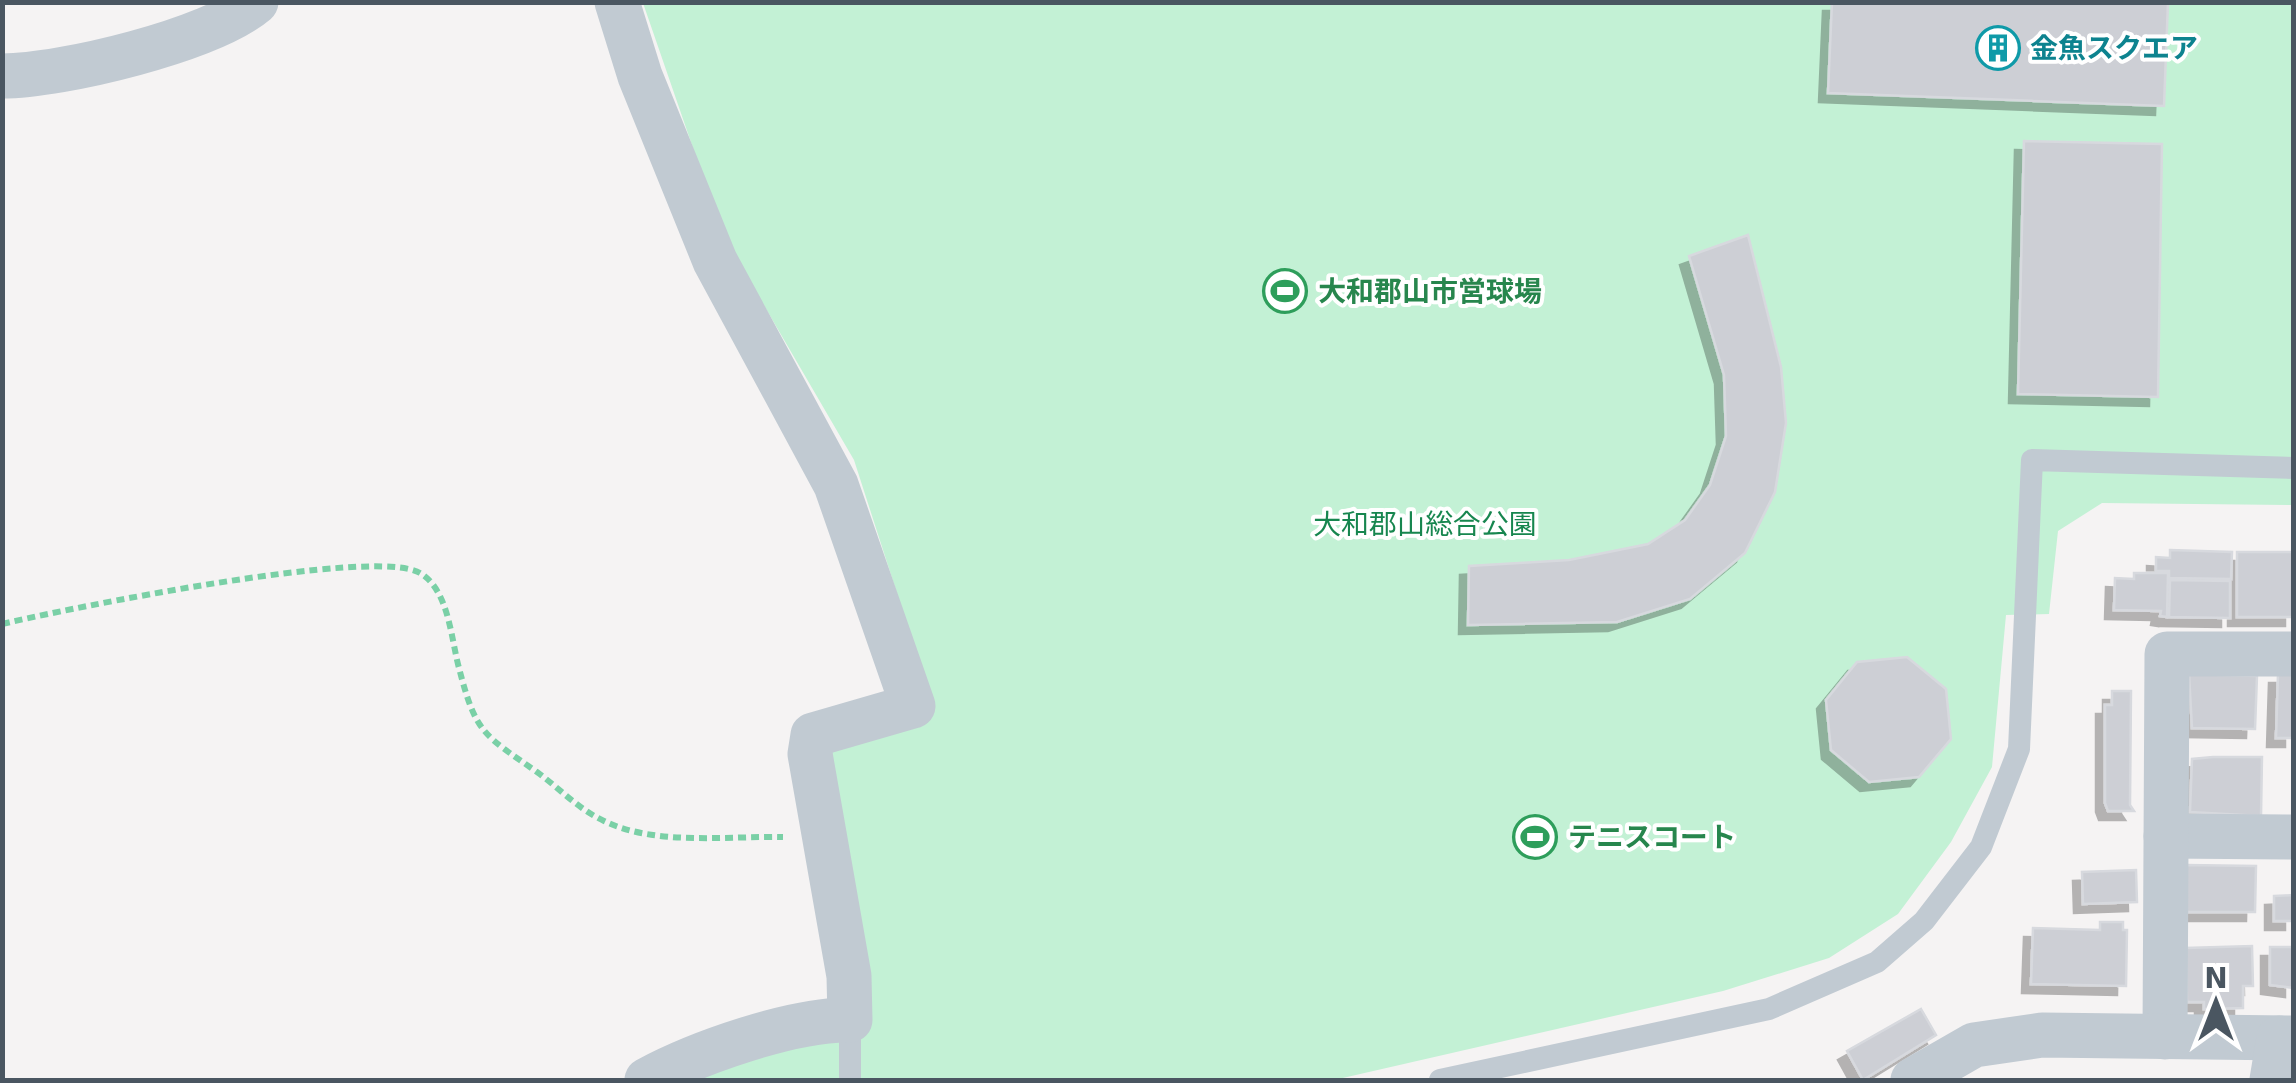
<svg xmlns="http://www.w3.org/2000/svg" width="2296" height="1083" viewBox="0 0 2296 1083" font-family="'DejaVu Sans','Noto Sans JP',sans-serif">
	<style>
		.green { fill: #c3f1d5 }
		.building { fill: #cdcfd5; stroke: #d7d9de; stroke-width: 2.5; filter: url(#shadow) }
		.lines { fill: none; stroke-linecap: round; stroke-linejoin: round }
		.path { stroke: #7ad0a6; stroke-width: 6; stroke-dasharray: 8 5; stroke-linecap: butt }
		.service { stroke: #c1cad2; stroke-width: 22 }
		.minor { stroke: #c1cad2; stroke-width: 45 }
		.labels { text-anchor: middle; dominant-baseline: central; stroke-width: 8; stroke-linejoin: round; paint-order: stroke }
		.culture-label { font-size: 28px; font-weight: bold; fill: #0d838f; stroke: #fff; text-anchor: start }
		.leisure-label { font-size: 28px; font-weight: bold; fill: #27864d; stroke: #fff; text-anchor: start }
		.park-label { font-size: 28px; fill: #17864f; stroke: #fff }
	</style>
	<defs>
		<filter id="shadow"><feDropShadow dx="-9" dy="9" stdDeviation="0" flood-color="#0004"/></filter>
	</defs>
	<rect width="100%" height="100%" fill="#f5f3f3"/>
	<path class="green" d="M 643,3 L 2293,3 L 2293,505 L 2102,503 L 2058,531 L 2049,614 L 2006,615 L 1992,767 L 1951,842 L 1898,914 L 1829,958 L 1723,991 L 1334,1080 L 669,1080 L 865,1011 L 826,744 L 934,708 L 854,460 L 723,235 Z"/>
	<g class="building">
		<path d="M 1832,2 L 2168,2 L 2164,106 L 1828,93 Z"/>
		<path d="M 2024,141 L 2162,144 L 2158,397 L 2018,394 Z"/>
		<path d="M 1748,235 L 1781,367 L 1786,423 L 1775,492 L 1745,553 L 1690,599 L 1617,622 L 1468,625 L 1469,566 L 1569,560 L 1648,544 L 1685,520 L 1710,485 L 1726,436 L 1724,375 L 1689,256 Z"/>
		<path d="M 2170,550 L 2232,552 L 2231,579 L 2169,578 L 2169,571 L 2156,571 L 2156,557 L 2170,558 Z"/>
		<rect x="2237" y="552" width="57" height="65"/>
		<path d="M 2134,573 L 2168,573 L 2167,617 L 2160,616 L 2161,611 L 2114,610 L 2115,578 L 2134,579 Z"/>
		<path d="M 2170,580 L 2230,581 L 2230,618 L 2169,617 Z"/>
		<path d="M 1907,657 L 1946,689 L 1951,739 L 1919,777 L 1869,782 L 1831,750 L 1826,700 L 1857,662 Z"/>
		<path d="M 2189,674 L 2257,676 L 2255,729 L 2192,728 Z"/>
		<path d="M 2278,674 L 2294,674 L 2294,738 L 2276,738 Z"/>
		<path d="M 2112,691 L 2131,691 L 2130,805 L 2134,811 L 2108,811 L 2105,803 L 2105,705 L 2112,705 Z"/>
		<path d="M 2213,757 L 2262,757 L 2261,816 L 2190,812 L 2192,759 Z"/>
		<path d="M 2186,865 L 2256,866 L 2255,912 L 2186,912 Z"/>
		<path d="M 2136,870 L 2137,902 L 2083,904 L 2082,872 Z"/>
		<path d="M 2274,896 L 2294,895 L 2294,921 L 2274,921 Z"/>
		<path d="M 2100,922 L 2123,922 L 2123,930 L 2127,930 L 2126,986 L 2031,984 L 2033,928 L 2100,930 Z"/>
		<path d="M 2252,946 L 2253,986 L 2243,986 L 2243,1008 L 2204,1009 L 2204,1002 L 2187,1002 L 2186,948 Z"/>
		<path d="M 2270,947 L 2294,947 L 2294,988 L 2270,985 Z"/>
		<path d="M 1921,1009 L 1936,1035 L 1863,1080 L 1847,1051 Z"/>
	</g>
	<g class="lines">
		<path class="path" d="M 2,624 C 66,609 375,546 420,573 C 449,590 451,639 459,668 C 476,734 483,734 537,772 C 559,788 578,809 604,821 C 656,846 726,836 783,837"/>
		<g class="service">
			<path d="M 850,1020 L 850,1080"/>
			<path d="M 1440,1080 L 1769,1009 L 1877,962 L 1924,921 L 1981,847 L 2019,749 L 2032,460 L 2294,468"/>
		</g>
		<g class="minor">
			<path d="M 617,2 L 640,76 L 715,261 L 836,485 L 913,706 L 813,735 L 810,754 L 849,976 L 850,1020 C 793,1019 697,1053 647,1080"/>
			<path d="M 2,76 C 62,76 211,40 256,2"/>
			<path d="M 2166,836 L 2294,837"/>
			<path d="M 2165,1037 L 2167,654 L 2294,654"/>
			<path d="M 1913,1080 L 1974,1045 L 2042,1035 L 2294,1038"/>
			<path d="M 2272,1080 L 2279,1038"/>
		</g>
	</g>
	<defs>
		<g id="building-ring" transform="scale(2.25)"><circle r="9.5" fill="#fff" stroke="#0f9aa8" stroke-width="1.5"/><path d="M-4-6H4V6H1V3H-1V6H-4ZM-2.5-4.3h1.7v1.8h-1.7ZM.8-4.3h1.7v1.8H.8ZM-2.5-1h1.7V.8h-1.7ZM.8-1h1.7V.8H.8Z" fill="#0f9aa8"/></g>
		<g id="stadium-ring" transform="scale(2.25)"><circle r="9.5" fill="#fff" stroke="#2e9e5b" stroke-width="1.5"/><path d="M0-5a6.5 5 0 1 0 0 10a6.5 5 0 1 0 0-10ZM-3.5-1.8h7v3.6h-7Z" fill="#2e9e5b"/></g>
	</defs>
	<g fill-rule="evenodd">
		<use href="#building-ring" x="1998" y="48"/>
		<use href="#stadium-ring" x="1285" y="291"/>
		<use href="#stadium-ring" x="1535" y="837"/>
	</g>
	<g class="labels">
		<g class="culture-label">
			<text x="2030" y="48">金魚スクエア</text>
		</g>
		<g class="leisure-label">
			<text x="1318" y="291">大和郡山市営球場</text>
			<text x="1568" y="837">テニスコート</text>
		</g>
		<g class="park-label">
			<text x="1425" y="524">大和郡山総合公園</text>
		</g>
	</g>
	<rect width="2296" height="1083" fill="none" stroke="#4a5661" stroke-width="10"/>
	<g transform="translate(2216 1003)" stroke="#ffffff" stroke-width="8" paint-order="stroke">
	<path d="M0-8L18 38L0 25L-18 38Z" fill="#4a5661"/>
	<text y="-15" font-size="28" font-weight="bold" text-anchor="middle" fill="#4a5661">N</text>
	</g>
</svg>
